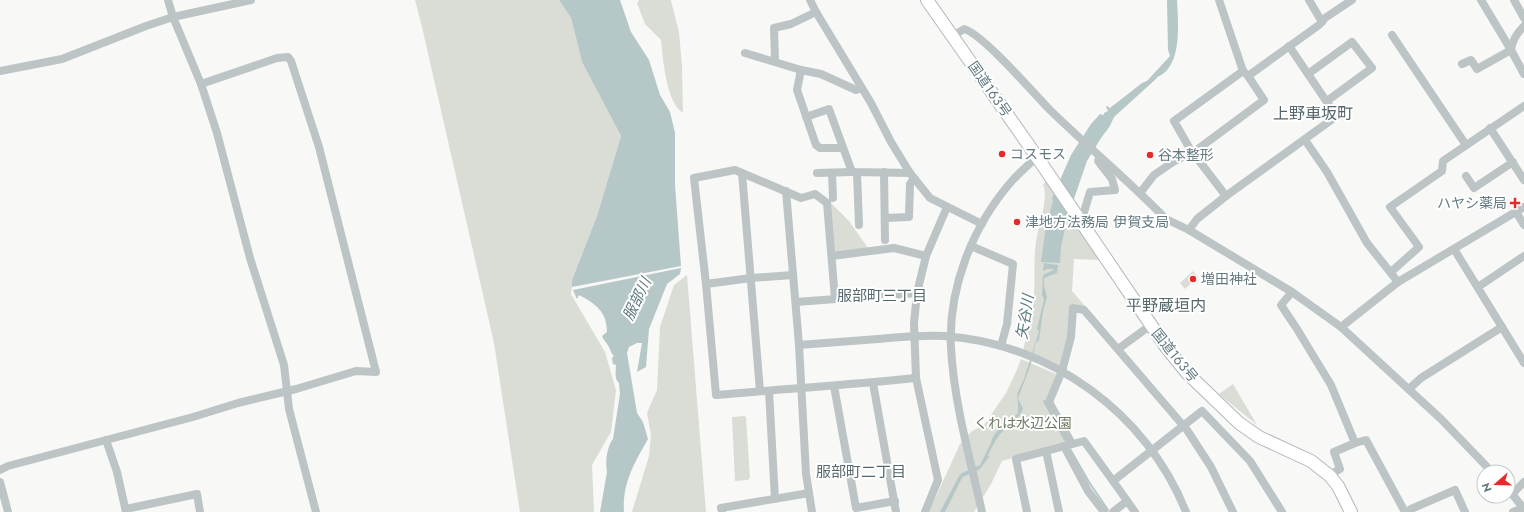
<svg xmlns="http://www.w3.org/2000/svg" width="1524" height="512" viewBox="0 0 1524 512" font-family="Jost,'Noto Sans JP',sans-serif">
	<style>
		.green { fill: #daddd5 }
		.water { fill: #b5c7c7 }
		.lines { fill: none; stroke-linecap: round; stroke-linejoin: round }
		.stream { stroke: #b5c7c7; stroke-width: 2 }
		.highway-casing { stroke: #b2b9bb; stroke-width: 14 }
		.minor { stroke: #bcc4c6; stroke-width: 8 }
		.highway { stroke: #fff; stroke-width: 12 }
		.poi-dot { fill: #e52b29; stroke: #fff; stroke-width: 1.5 }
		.labels { text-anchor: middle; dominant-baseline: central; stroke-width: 4; stroke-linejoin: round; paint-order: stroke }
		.street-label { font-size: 14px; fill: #637a81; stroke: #fff }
		.poi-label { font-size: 14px; fill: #637a81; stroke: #fff; text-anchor: start }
		.park-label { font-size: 14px; fill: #6b7962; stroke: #fff }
		.neighbourhood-label { font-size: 15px; fill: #55676c; stroke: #fff }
		.water-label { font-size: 15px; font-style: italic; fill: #5e7a7c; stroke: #fff }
		.quarter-label { font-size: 16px; fill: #55676c; stroke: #fff }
	</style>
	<rect width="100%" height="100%" fill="#f8f8f6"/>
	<g class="green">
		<path d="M 415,0 L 559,0 L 571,18 L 582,62 L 621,136 L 597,216 L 572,280 L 572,287 L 571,294 L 605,352 L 616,390 L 611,432 L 592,465 L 594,512 L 520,512 L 494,343 L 422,27 Z"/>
		<path d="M 639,0 L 671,0 L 671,1 L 679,32 L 682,66 L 683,113 C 666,102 663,59 661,40 L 645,24 L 637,3 Z"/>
		<path d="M 1047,179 L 1101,260 L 1074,259 L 1072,291 L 1086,307 L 1071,304 L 1068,335 L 1059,367 L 1023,352 C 1026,334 1033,315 1034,298 C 1035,277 1033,256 1037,236 C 1039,224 1049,196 1043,185 Z"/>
		<path d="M 830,202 L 849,221 L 868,248 L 836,253 L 834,251 Z"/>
		<path d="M 1193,271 L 1198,277 L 1185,289 L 1180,283 Z"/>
		<path d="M 687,275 L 706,512 L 632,512 L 649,456 L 651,435 L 647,413 L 657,390 L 660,327 L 674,285 Z"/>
		<path d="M 1021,359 L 1056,374 L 1057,377 L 1046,402 L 1067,441 L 1065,443 L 1002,461 L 991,484 L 974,512 L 929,512 L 960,444 L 972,431 L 984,425 L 1006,393 L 1016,372 Z"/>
		<path d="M 1233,384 L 1257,425 L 1219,394 Z"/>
		<path d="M 744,416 L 746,417 L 750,478 L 748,480 L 735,481 L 732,417 Z"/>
	</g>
	<g class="water">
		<path d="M 559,0 L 620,0 L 631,32 L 649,60 L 660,95 L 670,112 L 675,133 L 675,185 L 681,266 L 572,287 L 572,280 L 597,216 L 621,136 L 582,62 L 571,18 Z"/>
		<path d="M 1167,0 L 1177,0 C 1178,22 1183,67 1157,77 L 1157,78 L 1114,117 L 1110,126 L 1101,138 L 1087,161 L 1067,219 L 1061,247 L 1060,263 L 1041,262 L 1046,226 L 1053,201 L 1052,198 L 1071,155 L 1091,124 L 1100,114 L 1104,115 L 1104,113 L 1108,111 L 1106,107 L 1107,106 L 1110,108 L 1142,83 L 1147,81 L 1170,56 L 1168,50 Z"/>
		<path d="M 1044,263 L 1058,265 L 1057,273 L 1044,278 L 1044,286 L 1047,297 L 1043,311 L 1039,340 L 1036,342 L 1030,367 L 1018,398 L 1023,409 C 1017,421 1010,424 1001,433 C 995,440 992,448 988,455 L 989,457 L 980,469 L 963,477 L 961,480 L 945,512 L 940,512 L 959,476 L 962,473 L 980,465 L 991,443 C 992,432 1011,420 1018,413 L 1018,403 L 1017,394 L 1024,379 L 1039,331 L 1037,329 L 1044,299 L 1042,295 L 1043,275 L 1053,270 L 1053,269 L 1047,269 L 1043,271 Z"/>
		<path d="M 681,268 L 680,274 L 667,284 L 649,329 L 646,367 L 637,372 L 642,343 L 637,343 L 629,347 L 627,353 L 637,413 L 643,422 L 648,439 C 635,462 622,483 624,512 L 600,512 L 607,472 C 605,463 607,446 613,439 L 620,394 L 619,383 C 614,379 616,371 616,365 L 613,364 L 612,358 L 614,356 C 611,353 611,351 609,347 C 607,343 604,341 602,336 L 607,332 C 607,312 596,304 579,295 L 577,299 L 573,290 Z"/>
	</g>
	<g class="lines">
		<g class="stream">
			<path d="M 1044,401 L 1065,440"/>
			<path d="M 1070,449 L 1089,482 L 1108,510"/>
		</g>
		<g class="highway-casing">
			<path id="highway" d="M 927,0 L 1037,157 L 1166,347 L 1187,373 L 1239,423 L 1259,437 L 1311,461 L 1330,476 L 1338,486 L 1351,512"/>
		</g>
		<g class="minor">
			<path d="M 168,0 L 173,17 L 201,84 L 217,133 L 250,258 L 284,365 L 289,409 L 316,512"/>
			<path d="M 810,0 L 816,12 L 871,103 L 891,142 L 910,173 L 930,198 L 982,224"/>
			<path d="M 1219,0 L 1243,71 L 1246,74"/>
			<path d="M 1309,0 L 1322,22"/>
			<path d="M 1481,0 L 1511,50 L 1524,74"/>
			<path d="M 1514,0 L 1524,18"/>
			<path d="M 1392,35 L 1466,145"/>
			<path d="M 953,36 L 964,29 C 983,34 1034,94 1050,110 C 1088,147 1129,181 1166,219 L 1189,230 L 1292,292 L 1341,327 L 1441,419 L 1492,472"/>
			<path d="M 745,53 L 801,70 L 821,74 L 856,90 L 861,88"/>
			<path d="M 775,61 L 774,28 L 791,24 L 816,12"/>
			<path d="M 1462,64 L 1471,60 L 1477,69 L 1511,50 C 1512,40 1517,33 1524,26"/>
			<path d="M 801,70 L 797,90 L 816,145 L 820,148 L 843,148"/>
			<path d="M 0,71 L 62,59 L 146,26 L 173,17 L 251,0"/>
			<path d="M 1308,74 L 1352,42 L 1372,68 L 1327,101"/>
			<path d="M 806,117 L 829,109 L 852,172 L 910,173"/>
			<path d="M 1490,128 L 1524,180"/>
			<path d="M 1305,140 L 1327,172 L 1367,243 L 1398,282"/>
			<path d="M 884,172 L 885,240"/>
			<path d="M 742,173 L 760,391"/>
			<path d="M 817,173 L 852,172"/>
			<path d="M 832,173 L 833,198"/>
			<path d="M 857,173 L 859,225"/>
			<path d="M 1466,176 L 1474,188 L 1513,162"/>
			<path d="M 786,191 L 799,345 L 806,474 L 812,512"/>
			<path d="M 1140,193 L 1154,175 L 1173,162 L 1194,152 L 1264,100 L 1248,76 L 1319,25 L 1325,18 L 1352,0"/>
			<path d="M 1226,196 L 1190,149 L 1174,121 L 1243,71"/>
			<path d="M 1516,212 L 1524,225"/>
			<path d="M 885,218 L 909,217 L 910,184 L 914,178"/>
			<path d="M 1079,219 L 1084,212 L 1090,192 L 1115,190 L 1112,179 L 1098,161 L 1099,159"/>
			<path d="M 1189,230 L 1197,219 L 1226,196 L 1334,118 L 1335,114 L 1289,46"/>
			<path d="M 971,246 L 1013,264 L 1007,324 L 1001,346"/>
			<path d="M 1454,249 L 1524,363"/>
			<path d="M 832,256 L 894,248 L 926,256"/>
			<path d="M 1391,272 L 1419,247 L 1390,207 L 1442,171 L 1443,161 L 1524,106"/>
			<path d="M 706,284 L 751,278 L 793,275"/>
			<path d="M 1478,287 L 1524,256"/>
			<path d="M 1292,292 L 1281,305 L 1297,329 L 1331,385 L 1355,443"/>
			<path d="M 835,299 L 827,203 L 815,194 L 801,198 L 735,170 L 694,178 L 706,284 L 716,395 C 783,389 850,385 916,378"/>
			<path d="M 796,302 L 917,293"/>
			<path d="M 1341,327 L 1398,282 L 1524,207"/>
			<path d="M 799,345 C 825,343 852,341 878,339 C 900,337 922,335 944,336 C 1050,343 1147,413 1186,512"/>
			<path d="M 1118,349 L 1151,325"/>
			<path d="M 873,383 L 896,512"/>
			<path d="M 834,386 L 856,508 L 895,501"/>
			<path d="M 1409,389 L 1421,378 L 1502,327"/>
			<path d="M 769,391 L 775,499"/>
			<path d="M 106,440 L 117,472 L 126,512"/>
			<path d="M 1072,444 L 1049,402 L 1062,371 L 1071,337 L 1073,308 L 1084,310 L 1187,430 L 1211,467 L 1233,512"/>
			<path d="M 1064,446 L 1088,491 L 1104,512"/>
			<path d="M 1046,451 L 1059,512"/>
			<path d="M 0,470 L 8,466 L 193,417 L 238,403 L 296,389 L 356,371 L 376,372 L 319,147 L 291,61 L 288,57 L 277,58 L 201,84"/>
			<path d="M 1330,476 L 1333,473 L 1340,469 L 1334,452 L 1355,443 L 1366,440 L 1405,512"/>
			<path d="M 0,482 L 8,512"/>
			<path d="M 1508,489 L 1524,509"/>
			<path d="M 1512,494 L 1524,482"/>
			<path d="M 126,509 L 197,494 L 200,512"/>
			<path d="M 1411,509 L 1455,490 L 1465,512"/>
			<path d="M 722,512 L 721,508 L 809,493"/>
			<path d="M 925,512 L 938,480 L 916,378 L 914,323 L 917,293 L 926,256 L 947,207"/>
			<path d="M 982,512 C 970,458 954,403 951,348 C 948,289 972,227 1011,182 C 1019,173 1028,165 1037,157"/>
			<path d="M 1027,512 L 1016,459 L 1084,441 L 1113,481"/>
			<path d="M 1113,512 L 1127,501"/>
			<path d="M 1135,512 L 1113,481 L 1202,411 L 1250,461 L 1282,512"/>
			<path d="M 1513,512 L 1523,508"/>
		</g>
		<use href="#highway" class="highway"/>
	</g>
	<g class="poi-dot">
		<circle cx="1002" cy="154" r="4"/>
		<circle cx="1150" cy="155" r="4"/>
		<path d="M1513 197h4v4h4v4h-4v4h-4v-4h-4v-4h4z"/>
		<circle cx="1017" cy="222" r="4"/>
		<circle cx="1193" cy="279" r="4"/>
	</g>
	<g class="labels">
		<g class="street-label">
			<text transform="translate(990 89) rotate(55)">国道163号</text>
			<text transform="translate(1175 355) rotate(51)">国道163号</text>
		</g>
		<g class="poi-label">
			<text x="1010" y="154">コスモス</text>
			<text x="1158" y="155">谷本整形</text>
			<text x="1507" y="203" text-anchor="end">ハヤシ薬局</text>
			<text x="1025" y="222">津地方法務局 伊賀支局</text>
			<text x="1201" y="279">増田神社</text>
		</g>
		<g class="park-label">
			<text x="1023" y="423">くれは水辺公園</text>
		</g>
		<g class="neighbourhood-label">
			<text x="882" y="296">服部町三丁目</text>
			<text x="861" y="472">服部町二丁目</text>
		</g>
		<g class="water-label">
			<text transform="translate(637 299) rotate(-64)">服部川</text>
			<text transform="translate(1025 317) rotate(-81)">矢谷川</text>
		</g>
		<g class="quarter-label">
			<text x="1313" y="113">上野車坂町</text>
			<text x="1166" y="305">平野蔵垣内</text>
		</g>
	</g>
	<g transform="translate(1496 484) rotate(250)"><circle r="19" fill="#ffffff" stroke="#c1cacd"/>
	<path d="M0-3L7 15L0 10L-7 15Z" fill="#e52b29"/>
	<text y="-6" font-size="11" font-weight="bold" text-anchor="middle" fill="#637a81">N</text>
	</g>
</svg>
